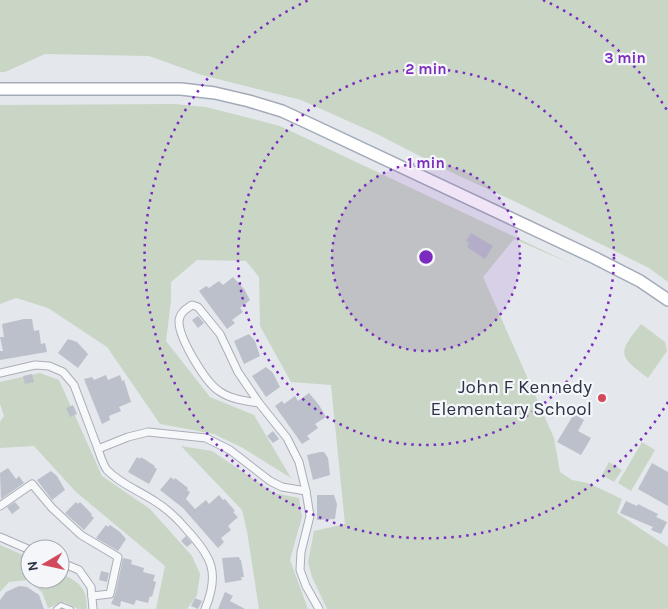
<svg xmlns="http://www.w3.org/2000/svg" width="668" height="609" viewBox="0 0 668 609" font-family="Karla,sans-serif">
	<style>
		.green { fill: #c9d6c5 }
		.building { fill: #bbc0ca }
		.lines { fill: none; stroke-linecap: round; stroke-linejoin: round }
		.lane-casing { stroke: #a9aeb7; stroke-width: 6 }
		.street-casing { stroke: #a9aeb7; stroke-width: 9 }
		.primary-casing { stroke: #a3abb8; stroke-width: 14 }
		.lane { stroke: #f7f8fa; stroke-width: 4 }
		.street { stroke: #f7f8fa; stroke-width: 7 }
		.primary { stroke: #fff; stroke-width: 11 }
		.ring { fill: none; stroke: #7b2cbf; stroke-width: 2.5; stroke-dasharray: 2.5 5 }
		.poi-dot { fill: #d1495b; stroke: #f4f6f9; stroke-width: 2 }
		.labels { text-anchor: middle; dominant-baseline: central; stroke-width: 4.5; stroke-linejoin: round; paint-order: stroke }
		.poi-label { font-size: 19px; fill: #2b3445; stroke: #f4f6f9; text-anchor: end }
		.centre { fill: #7b2cbf; stroke: #f4f6f9; stroke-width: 2.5 }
		.ring-label { font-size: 15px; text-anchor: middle; font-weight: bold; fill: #7b2cbf; stroke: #f4f6f9; stroke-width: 4.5; stroke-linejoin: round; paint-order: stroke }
	</style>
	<rect width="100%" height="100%" fill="#e4e7ec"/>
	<g class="green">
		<path d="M 0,0 L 668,0 L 668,282 L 649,268 L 514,201 L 455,174 L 377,134 L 301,100 L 202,75 L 149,56 L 45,54 L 5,72 L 0,72 Z"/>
		<path d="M 174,104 L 206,107 L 280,126 L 574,265 L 514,239 L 483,277 L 554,438 L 560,472 L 572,480 L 588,483 L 622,499 L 617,513 L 668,547 L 668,609 L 327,609 L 312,577 L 308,562 L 314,531 L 345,524 L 331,385 L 291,382 L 260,326 L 259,277 L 246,261 L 197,260 L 171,282 L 171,301 L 166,341 L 210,397 L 254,415 L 291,478 L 243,448 L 214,434 L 160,424 L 107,347 L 48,308 L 16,298 L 0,304 L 0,105 Z"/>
		<path d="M 641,324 L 665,342 L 667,351 L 648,378 C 617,355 618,353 641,324 Z"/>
		<path d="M 40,373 L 59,380 L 102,476 L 150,509 L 192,556 L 200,574 L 197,595 L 187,609 L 156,609 L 165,566 L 76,492 L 34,446 L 0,448 L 0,422 L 4,416 L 0,404 L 0,382 Z"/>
		<path d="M 642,442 L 655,450 L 631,491 L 618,483 Z"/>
		<path d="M 181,446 L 212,451 L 274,493 L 299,498 L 302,517 L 290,560 L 308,609 L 259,609 L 247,531 L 242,510 Z"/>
		<path d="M 609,462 L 622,470 L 614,482 L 602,475 Z"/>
		<path d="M 0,545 L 30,558 L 30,579 L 60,579 L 60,573 C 79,582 87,587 87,609 L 78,609 L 64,602 L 48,608 L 42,592 L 27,580 L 9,582 L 0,592 Z"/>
	</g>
	<g class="building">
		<path d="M 471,233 L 493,246 L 485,259 L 467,247 L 469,243 L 466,241 Z"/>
		<path d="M 233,277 L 244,289 L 250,300 L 240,308 L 243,312 L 232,320 L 235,323 L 227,329 L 199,291 L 206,286 L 209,288 L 219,281 L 223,285 Z"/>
		<path d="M 198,316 L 204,323 L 198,328 L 192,320 Z"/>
		<path d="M 24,319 L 32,319 L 34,331 L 39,330 L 41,344 L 45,343 L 47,352 L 0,360 L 0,351 L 3,351 L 0,337 L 4,337 L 2,324 Z"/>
		<path d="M 249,334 L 255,341 L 260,356 L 244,364 L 234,341 Z"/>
		<path d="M 68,339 L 77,342 L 88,354 L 78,368 L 58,353 Z"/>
		<path d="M 266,367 L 273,373 L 280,387 L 266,397 L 252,376 Z"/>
		<path d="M 32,374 L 34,382 L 25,384 L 23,376 Z"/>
		<path d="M 106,375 L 108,380 L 120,375 L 122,381 L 124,380 L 131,402 L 119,407 L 121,411 L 109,416 L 110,420 L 102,424 L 84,379 L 92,377 L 94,380 Z"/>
		<path d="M 309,393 L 319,405 L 326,417 L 315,424 L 318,428 L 307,436 L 310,439 L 302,444 L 275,406 L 282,401 L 284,404 L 295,396 L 298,401 Z"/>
		<path d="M 73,405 L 77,414 L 70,417 L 66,408 Z"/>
		<path d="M 574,414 L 584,420 L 578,431 L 591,438 L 581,455 L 557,442 Z"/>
		<path d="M 273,431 L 279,439 L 273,443 L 267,436 Z"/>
		<path d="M 320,452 L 324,452 L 328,458 L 330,475 L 313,480 L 307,455 Z"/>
		<path d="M 137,457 L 140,459 L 141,457 L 155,466 L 154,467 L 157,469 L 149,484 L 128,472 Z"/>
		<path d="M 652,463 L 668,472 L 668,506 L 638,489 Z"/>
		<path d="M 8,468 L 16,479 L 19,476 L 24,483 L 1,499 L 0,473 Z"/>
		<path d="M 51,471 L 57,476 L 65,490 L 52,500 L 37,480 Z"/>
		<path d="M 171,477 L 174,480 L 175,478 L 188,488 L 187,490 L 190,492 L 186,499 L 195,509 L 206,500 L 209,504 L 219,495 L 223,500 L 225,499 L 235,511 L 233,512 L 238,517 L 228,526 L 231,530 L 221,538 L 224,542 L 218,548 L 183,508 L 160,490 Z"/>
		<path d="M 317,495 L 334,495 L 337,504 L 335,519 L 317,520 Z"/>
		<path d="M 626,501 L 637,506 L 638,504 L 658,514 L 656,517 L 667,522 L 661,534 L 651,530 L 653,527 L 620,513 Z"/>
		<path d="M 15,502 L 20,508 L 12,514 L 7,507 Z"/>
		<path d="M 76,502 L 78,504 L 80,502 L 92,514 L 91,515 L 94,518 L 84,530 L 65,513 Z"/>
		<path d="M 106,525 L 108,527 L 110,525 L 120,532 L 126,539 L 118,551 L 96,538 Z"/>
		<path d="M 186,536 L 192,543 L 187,547 L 181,541 Z"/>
		<path d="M 239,557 L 240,560 L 241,560 L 244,577 L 241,577 L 242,580 L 225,583 L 222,558 Z"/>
		<path d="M 123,558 L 132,560 L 131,564 L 144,568 L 143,572 L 155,575 L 153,581 L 156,582 L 152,597 L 150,596 L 148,603 L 136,600 L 134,605 L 121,601 L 120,607 L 111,604 L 115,595 Z"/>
		<path d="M 101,571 L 109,573 L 107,582 L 99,580 Z"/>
		<path d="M 19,586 L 27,587 L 39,595 L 44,609 L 0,609 L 0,600 L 6,592 Z"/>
		<path d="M 225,592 L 233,596 L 230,601 L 245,609 L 218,609 Z"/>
		<path d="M 195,598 L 202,601 L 198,609 L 191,606 Z"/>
	</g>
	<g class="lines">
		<g class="lane-casing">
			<path id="lane" d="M 56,609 L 61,605 L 71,609"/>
		</g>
		<g class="street-casing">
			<g id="street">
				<path d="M 0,373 L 35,365 L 49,366 L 63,372 L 74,385 L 98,449 L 128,437 L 148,432 L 206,438 L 230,450 L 270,481 L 282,487 L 306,491"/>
				<path d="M 259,403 C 245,401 230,399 219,391 C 205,382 179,338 179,322 C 179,313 186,309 192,305 L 198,307 L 220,334 L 238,372 L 259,403 L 287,438 L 299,462 L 306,491 L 310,516 L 301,552 L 300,570 L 306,586 L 319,609"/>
				<path d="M 98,449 C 100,455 103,465 107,470 C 120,484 140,491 156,502 C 167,509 178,519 187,530 C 212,557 220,573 205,609"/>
				<path d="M 0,506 L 32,484 L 52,508 L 81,535 L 118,557 L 110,594 L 92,596"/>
				<path d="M 0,537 L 30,550"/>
				<path d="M 60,562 L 79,570 L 91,587 L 93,609"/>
			</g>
		</g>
		<g class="primary-casing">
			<path id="primary" d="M 0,89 L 181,89 L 215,93 L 249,101 L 282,111 L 308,123 L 595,258 L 640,281 L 668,300"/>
		</g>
		<use href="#lane" class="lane"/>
		<use href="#street" class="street"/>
		<use href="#primary" class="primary"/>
	</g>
	<circle cx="426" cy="257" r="94" fill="#7b2cbf" fill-opacity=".12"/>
	<g class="ring">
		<circle cx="426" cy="257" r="94"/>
		<circle cx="426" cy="257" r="188"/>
		<path d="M668 402A282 282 0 1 1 309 0M543 0A282 282 0 0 1 668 112"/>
	</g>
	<circle class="poi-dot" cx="602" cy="398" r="5"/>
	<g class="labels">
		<g class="poi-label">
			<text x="592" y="387">John F Kennedy<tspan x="592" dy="22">Elementary School</tspan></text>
		</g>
	</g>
	<circle cx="426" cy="257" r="8" class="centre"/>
	<g class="ring-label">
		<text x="625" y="63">3 min</text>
		<text x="426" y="74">2 min</text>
		<text x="426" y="168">1 min</text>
	</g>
	<g transform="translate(45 564) rotate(261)"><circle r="24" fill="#f4f6f9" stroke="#a4a8b1"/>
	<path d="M0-4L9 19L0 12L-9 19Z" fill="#d1495b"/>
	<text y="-8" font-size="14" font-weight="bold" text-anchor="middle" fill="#2b3445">N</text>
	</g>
</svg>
